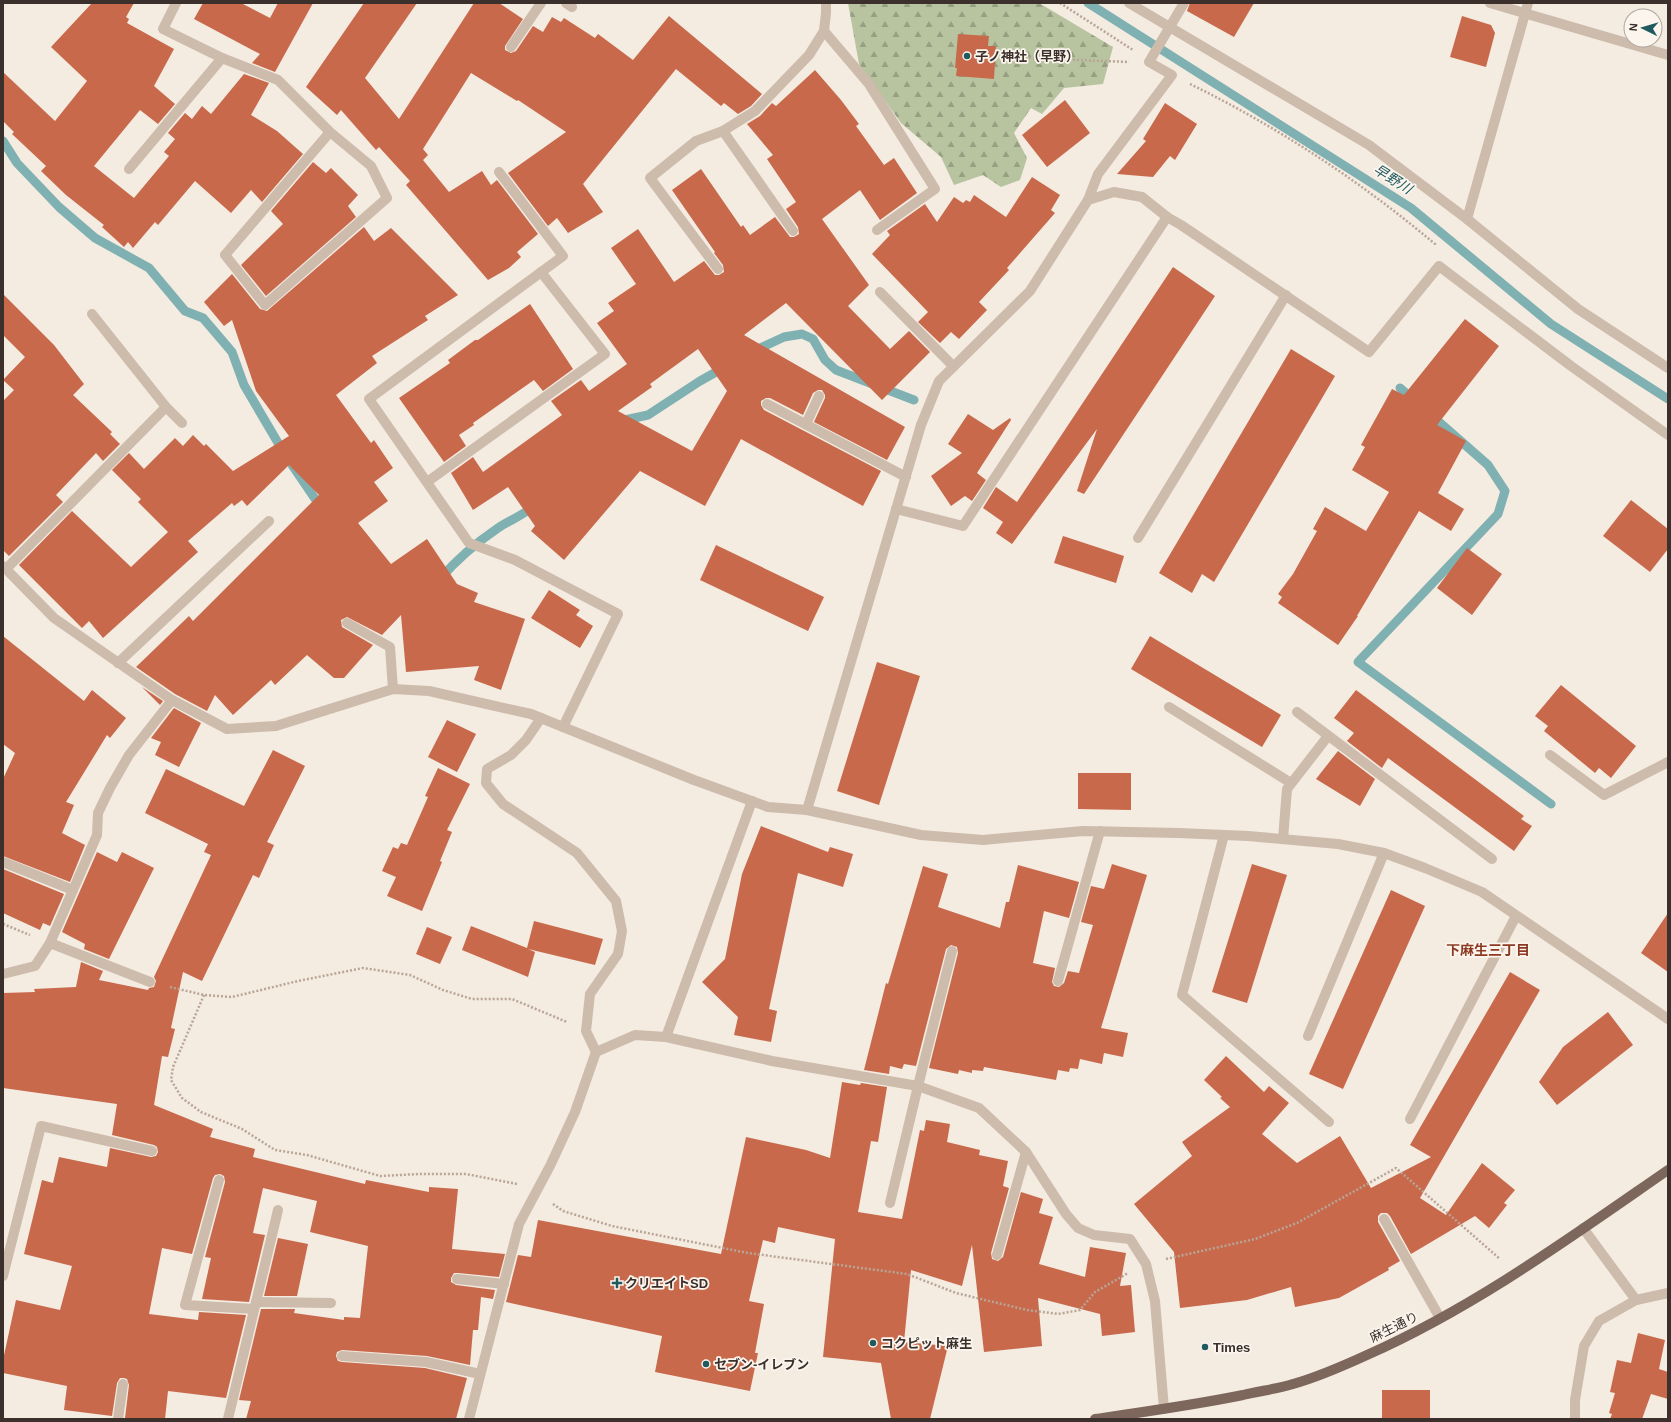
<svg xmlns="http://www.w3.org/2000/svg" width="1671" height="1422" viewBox="0 0 1671 1422" font-family="Arial,'Noto Sans JP',sans-serif">
	<style>
		.forest { fill: url(#forest-firs) }
		.lines { fill: none; stroke-linecap: round; stroke-linejoin: round }
		.stream { stroke: #7fb0b2; stroke-width: 9 }
		.building { fill: #c8694b; fill-rule: evenodd }
		.path { stroke: #b9a596; stroke-width: 2.5; stroke-dasharray: 2 2; stroke-linecap: butt }
		.lane { stroke: #cdbbac; stroke-width: 10 }
		.street { stroke: #cdbbac; stroke-width: 10 }
		.primary { stroke: #7d675c; stroke-width: 10 }
		.poi-dot { fill: #1f5a5e; stroke: #fbf5ee; stroke-width: 1.5 }
		.labels { text-anchor: middle; dominant-baseline: central; stroke-width: 3.5; stroke-linejoin: round; paint-order: stroke }
		.poi-label { font-size: 13px; font-weight: bold; fill: #3b302b; stroke: #fbf5ee; text-anchor: start }
		.street-label { font-size: 13px; fill: #3b302b; stroke: #fbf5ee }
		.water-label { font-size: 14px; font-style: italic; fill: #1f5a5e; stroke: #fbf5ee }
		.neighbourhood-label { font-size: 14px; font-weight: bold; fill: #8c3b22; stroke: #fbf5ee }
	</style>
	<defs>
		<pattern id="forest-firs" width="22" height="20" patternUnits="userSpaceOnUse"><rect width="22" height="20" fill="#b8c4a0"/><path d="M5 1l3.5 6h-7zM16 11l3.5 6h-7z" fill="#97a083"/></pattern>
	</defs>
	<rect width="100%" height="100%" fill="#f4ebe1"/>
	<path class="forest" d="M 848,3 L 1039,3 L 1113,47 L 1103,84 L 1064,88 L 1042,114 L 1031,108 L 1014,133 L 1027,158 L 1020,180 L 1001,187 L 983,175 L 954,185 L 941,157 L 901,123 L 859,64 Z"/>
	<g class="lines">
		<g class="stream">
			<path d="M 1088,3 L 1411,208 L 1551,324 L 1668,399"/>
			<path d="M 3,141 L 17,163 L 59,207 L 95,238 L 149,268 L 185,311 L 203,318 L 232,352 L 244,385 L 284,453"/>
			<path d="M 754,351 L 784,337 L 802,334 L 813,339 L 825,360 L 836,370 L 914,400"/>
			<path d="M 1400,388 L 1414,400"/>
			<path d="M 1431,415 L 1488,465 L 1505,491 L 1498,514 L 1358,662 L 1551,804"/>
			<path d="M 620,421 L 648,415 L 700,381 L 725,367"/>
			<path d="M 292,465 L 322,509"/>
			<path d="M 440,579 C 457,559 476,543 498,528 C 510,520 524,515 535,505"/>
		</g>
	</g>
	<g class="building">
		<path d="M 92,3 L 134,3 L 126,17 L 129,19 L 127,23 L 174,49 L 154,86 L 175,104 L 158,124 L 140,110 L 94,166 L 134,198 L 169,156 L 164,152 L 175,139 L 168,133 L 185,113 L 192,119 L 202,106 L 211,114 L 244,74 L 269,83 L 251,115 L 277,131 L 303,154 L 262,202 L 251,190 L 231,213 L 195,181 L 158,225 L 155,222 L 133,248 L 128,242 L 124,247 L 102,227 L 104,225 L 66,195 L 41,171 L 46,166 L 12,134 L 14,132 L 3,121 L 3,72 L 55,121 L 87,81 L 51,47 Z"/>
		<path d="M 203,3 L 241,3 L 270,18 L 278,3 L 313,3 L 275,72 L 252,63 L 260,54 L 194,19 Z"/>
		<path d="M 364,3 L 417,3 L 365,78 L 399,119 L 474,3 L 499,3 L 523,19 L 505,46 L 505,50 L 511,53 L 516,51 L 533,26 L 543,32 L 552,17 L 561,22 L 564,18 L 595,38 L 598,34 L 633,60 L 669,16 L 762,94 L 751,106 L 738,114 L 724,103 L 721,106 L 676,69 L 583,184 L 603,212 L 568,233 L 557,218 L 548,226 L 508,173 L 566,132 L 518,100 L 517,101 L 471,73 L 423,149 L 428,155 L 423,160 L 449,192 L 482,171 L 491,185 L 497,180 L 538,234 L 517,252 L 521,257 L 509,268 L 488,280 L 406,185 L 410,181 L 379,147 L 376,150 L 341,110 L 337,115 L 306,87 Z"/>
		<path d="M 1190,3 L 1254,3 L 1234,37 L 1187,11 Z"/>
		<path d="M 1462,16 L 1491,25 L 1495,33 L 1486,67 L 1450,57 Z"/>
		<path d="M 958,34 L 989,36 L 988,46 L 996,46 L 994,79 L 956,76 L 957,68 L 955,68 Z"/>
		<path d="M 815,70 L 841,100 L 859,124 L 856,126 L 884,165 L 894,158 L 917,193 L 880,220 L 860,190 L 822,219 L 869,285 L 848,306 L 890,349 L 909,331 L 930,352 L 882,400 L 786,303 L 744,335 L 905,427 L 887,460 L 814,422 L 825,398 L 825,395 L 822,390 L 818,390 L 813,393 L 803,415 L 770,398 L 766,398 L 761,401 L 761,405 L 764,410 L 881,471 L 863,506 L 741,439 L 705,506 L 640,471 L 564,560 L 531,531 L 535,526 L 508,487 L 473,510 L 451,473 L 473,457 L 483,472 L 562,415 L 551,401 L 581,380 L 589,391 L 627,364 L 597,323 L 614,311 L 608,303 L 636,284 L 611,248 L 638,229 L 674,282 L 704,261 L 715,275 L 719,275 L 724,272 L 723,265 L 714,253 L 715,252 L 672,190 L 701,169 L 741,227 L 743,225 L 750,235 L 775,217 L 790,237 L 794,237 L 799,234 L 798,227 L 786,209 L 796,202 L 767,159 L 773,155 L 747,124 L 760,116 L 772,103 L 776,106 ZM 698,349 L 727,391 L 692,451 L 618,411 L 652,387 L 650,384 Z"/>
		<path d="M 1065,100 L 1090,133 L 1047,167 L 1022,135 Z"/>
		<path d="M 1165,103 L 1197,124 L 1175,160 L 1170,156 L 1153,177 L 1117,174 L 1146,141 L 1143,139 Z"/>
		<path d="M 313,162 L 326,173 L 331,168 L 358,195 L 348,206 L 356,217 L 266,296 L 241,265 L 283,224 L 271,211 Z"/>
		<path d="M 1032,177 L 1060,195 L 1051,210 L 1055,213 L 1007,268 L 1009,270 L 979,302 L 987,310 L 959,339 L 951,332 L 940,343 L 918,322 L 928,312 L 872,254 L 890,235 L 887,231 L 925,204 L 937,222 L 954,197 L 963,203 L 966,200 L 970,202 L 974,195 L 1006,217 Z"/>
		<path d="M 364,227 L 374,241 L 391,228 L 458,295 L 425,316 L 428,320 L 372,356 L 377,363 L 336,395 L 371,443 L 374,440 L 393,468 L 374,482 L 388,501 L 358,523 L 391,564 L 427,539 L 457,584 L 478,593 L 474,602 L 525,619 L 501,690 L 474,680 L 479,666 L 406,672 L 401,615 L 382,635 L 347,617 L 341,620 L 342,627 L 373,645 L 344,678 L 334,678 L 307,655 L 275,685 L 271,680 L 233,715 L 215,695 L 207,711 L 175,694 L 136,667 L 189,616 L 193,621 L 319,495 L 289,465 L 247,506 L 242,500 L 234,506 L 232,503 L 188,541 L 198,552 L 103,638 L 89,621 L 82,628 L 19,565 L 72,511 L 131,567 L 168,532 L 138,502 L 141,499 L 112,470 L 129,453 L 144,469 L 175,438 L 183,446 L 193,435 L 204,446 L 206,444 L 233,471 L 289,436 L 256,391 L 232,320 L 224,326 L 204,302 L 232,274 L 260,309 L 267,311 Z"/>
		<path d="M 1173,267 L 1215,296 L 1084,494 L 1077,491 L 1097,429 L 1012,544 L 996,533 L 1003,522 L 983,508 L 996,487 L 1017,502 Z"/>
		<path d="M 3,294 L 54,345 L 84,384 L 73,395 L 112,432 L 110,434 L 120,444 L 103,461 L 96,453 L 56,495 L 63,502 L 9,556 L 3,550 L 3,401 L 14,390 L 3,380 L 25,357 L 3,335 Z"/>
		<path d="M 530,304 L 573,369 L 543,391 L 534,380 L 473,423 L 474,425 L 459,435 L 466,446 L 444,462 L 399,398 L 450,363 L 448,360 L 475,340 L 478,340 Z"/>
		<path d="M 1465,319 L 1499,346 L 1437,425 L 1466,441 L 1438,493 L 1464,509 L 1451,531 L 1419,511 L 1357,616 L 1358,616 L 1338,645 L 1278,603 L 1282,597 L 1278,594 L 1293,574 L 1317,531 L 1313,529 L 1325,507 L 1366,531 L 1389,492 L 1352,470 L 1365,447 L 1361,445 L 1392,389 L 1404,395 Z"/>
		<path d="M 1291,349 L 1335,376 L 1214,582 L 1202,574 L 1192,593 L 1159,573 Z"/>
		<path d="M 968,414 L 993,430 L 1010,418 L 1011,420 L 977,473 L 986,480 L 972,501 L 965,496 L 951,506 L 931,476 L 962,453 L 948,444 Z"/>
		<path d="M 1631,500 L 1668,529 L 1668,549 L 1650,572 L 1603,536 Z"/>
		<path d="M 1063,536 L 1124,556 L 1116,583 L 1054,563 Z"/>
		<path d="M 716,545 L 824,597 L 808,631 L 700,580 Z"/>
		<path d="M 1467,548 L 1502,574 L 1472,615 L 1437,588 Z"/>
		<path d="M 549,590 L 580,610 L 576,615 L 593,626 L 580,648 L 531,618 Z"/>
		<path d="M 3,636 L 84,701 L 92,690 L 126,718 L 110,738 L 107,735 L 66,802 L 74,805 L 62,833 L 85,845 L 70,882 L 3,856 L 3,779 L 15,753 L 3,744 Z"/>
		<path d="M 1150,636 L 1281,715 L 1262,747 L 1131,669 Z"/>
		<path d="M 877,662 L 920,676 L 879,805 L 837,791 Z"/>
		<path d="M 1561,685 L 1636,746 L 1611,778 L 1599,768 L 1595,773 L 1544,731 L 1548,726 L 1535,716 Z"/>
		<path d="M 142,687 L 163,701 L 160,705 Z"/>
		<path d="M 1356,690 L 1524,816 L 1521,819 L 1532,826 L 1514,851 L 1388,758 L 1382,768 L 1347,741 L 1354,733 L 1334,718 Z"/>
		<path d="M 174,708 L 201,723 L 179,767 L 155,755 L 161,742 L 151,738 Z"/>
		<path d="M 447,720 L 476,734 L 457,772 L 428,757 Z"/>
		<path d="M 273,750 L 305,766 L 267,842 L 274,845 L 259,878 L 253,875 L 202,981 L 183,972 L 171,1028 L 175,1029 L 168,1057 L 162,1056 L 154,1105 L 213,1129 L 210,1137 L 255,1149 L 253,1157 L 365,1184 L 366,1180 L 429,1192 L 429,1187 L 458,1189 L 452,1249 L 505,1254 L 499,1277 L 458,1273 L 454,1273 L 451,1278 L 451,1282 L 456,1285 L 495,1290 L 493,1299 L 481,1297 L 478,1330 L 473,1330 L 470,1365 L 427,1356 L 342,1350 L 337,1352 L 336,1356 L 338,1361 L 342,1362 L 425,1368 L 467,1378 L 456,1419 L 246,1419 L 251,1401 L 239,1400 L 261,1309 L 295,1309 L 294,1313 L 344,1320 L 344,1317 L 360,1318 L 368,1246 L 310,1232 L 317,1201 L 263,1188 L 253,1233 L 265,1235 L 249,1302 L 202,1299 L 211,1258 L 205,1257 L 225,1182 L 224,1176 L 220,1174 L 215,1175 L 213,1178 L 192,1254 L 162,1248 L 149,1314 L 198,1320 L 199,1312 L 246,1315 L 226,1398 L 168,1391 L 165,1419 L 133,1419 L 125,1418 L 129,1385 L 127,1379 L 124,1378 L 120,1378 L 117,1383 L 112,1416 L 64,1410 L 67,1386 L 3,1373 L 3,1360 L 16,1300 L 60,1310 L 72,1266 L 24,1254 L 42,1180 L 53,1183 L 59,1157 L 107,1167 L 110,1148 L 151,1157 L 156,1156 L 158,1152 L 157,1147 L 154,1145 L 112,1135 L 117,1104 L 3,1088 L 3,993 L 35,992 L 34,989 L 76,987 L 81,962 L 103,971 L 99,980 L 148,990 L 149,988 L 154,987 L 156,981 L 154,977 L 211,855 L 204,852 L 208,844 L 145,813 L 166,769 L 244,806 Z"/>
		<path d="M 1338,751 L 1375,779 L 1360,806 L 1316,779 Z"/>
		<path d="M 438,768 L 470,784 L 447,830 L 452,832 L 440,861 L 442,862 L 422,911 L 387,896 L 396,877 L 382,871 L 393,847 L 398,849 L 401,843 L 407,845 L 428,797 L 425,796 Z"/>
		<path d="M 1078,773 L 1131,773 L 1131,810 L 1078,809 Z"/>
		<path d="M 761,826 L 828,852 L 830,847 L 853,854 L 843,887 L 798,873 L 769,1009 L 777,1011 L 771,1042 L 734,1035 L 738,1017 L 702,982 L 725,959 L 742,874 Z"/>
		<path d="M 97,852 L 117,862 L 122,852 L 154,868 L 109,959 L 84,949 L 85,944 L 62,932 Z"/>
		<path d="M 1112,864 L 1147,875 L 1101,1028 L 1128,1033 L 1123,1057 L 1104,1053 L 1102,1064 L 1080,1059 L 1078,1069 L 1070,1068 L 1069,1072 L 1058,1070 L 1056,1080 L 984,1067 L 983,1071 L 972,1070 L 972,1073 L 959,1070 L 958,1074 L 929,1068 L 958,953 L 957,947 L 951,945 L 946,949 L 916,1066 L 904,1064 L 902,1069 L 890,1066 L 889,1074 L 864,1070 L 886,983 L 888,984 L 923,866 L 948,874 L 938,907 L 1000,928 L 1006,902 L 1009,902 L 1018,865 L 1079,882 L 1069,918 L 1044,911 L 1033,963 L 1055,968 L 1052,982 L 1054,986 L 1059,987 L 1064,983 L 1068,971 L 1079,973 L 1093,925 L 1081,922 L 1091,886 L 1104,889 Z"/>
		<path d="M 1252,864 L 1287,875 L 1247,1003 L 1212,992 Z"/>
		<path d="M 3,869 L 64,894 L 50,926 L 43,923 L 40,930 L 3,913 Z"/>
		<path d="M 1391,890 L 1425,906 L 1343,1089 L 1309,1074 Z"/>
		<path d="M 1668,913 L 1668,972 L 1641,953 Z"/>
		<path d="M 534,921 L 603,939 L 595,965 L 528,949 L 535,952 L 528,977 L 462,950 L 471,926 L 527,948 Z"/>
		<path d="M 427,927 L 452,937 L 440,964 L 416,954 Z"/>
		<path d="M 1510,972 L 1540,990 L 1420,1198 L 1446,1215 L 1482,1163 L 1515,1190 L 1504,1203 L 1507,1205 L 1489,1228 L 1475,1216 L 1411,1254 L 1390,1216 L 1387,1213 L 1381,1213 L 1378,1216 L 1378,1222 L 1400,1261 L 1388,1268 L 1389,1270 L 1339,1298 L 1295,1307 L 1291,1287 L 1247,1300 L 1180,1308 L 1174,1252 L 1134,1204 L 1192,1156 L 1182,1142 L 1230,1107 L 1220,1098 L 1222,1097 L 1204,1080 L 1226,1056 L 1264,1092 L 1269,1086 L 1289,1103 L 1262,1134 L 1297,1163 L 1340,1136 L 1371,1188 L 1431,1157 L 1410,1145 Z"/>
		<path d="M 1608,1012 L 1633,1045 L 1557,1105 L 1539,1082 L 1563,1047 Z"/>
		<path d="M 842,1082 L 860,1085 L 861,1083 L 887,1087 L 878,1142 L 871,1141 L 858,1212 L 902,1219 L 920,1130 L 924,1131 L 926,1120 L 950,1124 L 947,1142 L 980,1150 L 979,1155 L 1008,1161 L 1003,1186 L 1009,1188 L 991,1253 L 992,1259 L 998,1261 L 1003,1257 L 1021,1192 L 1043,1199 L 1039,1213 L 1053,1217 L 1039,1264 L 1085,1277 L 1090,1247 L 1126,1253 L 1120,1286 L 1131,1285 L 1135,1332 L 1102,1336 L 1100,1314 L 1038,1298 L 1042,1346 L 984,1352 L 972,1245 L 962,1286 L 911,1270 L 904,1342 L 948,1346 L 930,1419 L 891,1419 L 881,1363 L 823,1357 L 835,1239 L 778,1227 L 775,1243 L 763,1240 L 749,1301 L 764,1304 L 755,1353 L 758,1353 L 750,1391 L 655,1372 L 662,1336 L 506,1302 L 518,1255 L 531,1257 L 538,1220 L 721,1254 L 746,1137 L 806,1150 L 830,1158 Z"/>
		<path d="M 278,1238 L 308,1244 L 297,1296 L 264,1296 Z"/>
		<path d="M 1638,1333 L 1665,1340 L 1659,1369 L 1668,1372 L 1668,1399 L 1651,1394 L 1642,1419 L 1610,1419 L 1612,1414 L 1609,1413 L 1615,1393 L 1610,1392 L 1617,1360 L 1631,1363 Z"/>
		<rect x="1382" y="1390" width="48" height="29"/>
	</g>
	<g class="lines">
		<g class="path">
			<path d="M 1060,3 L 1133,50"/>
			<path d="M 1005,57 L 1129,62"/>
			<path d="M 1190,84 C 1278,127 1360,181 1435,244 L 1435,246"/>
			<path d="M 3,924 L 30,935"/>
			<path d="M 170,987 L 204,995 L 232,997 L 298,981 L 363,968 L 410,975 L 443,990 L 472,999 L 512,999 L 567,1022"/>
			<path d="M 204,995 L 173,1067 L 171,1080 L 182,1098 L 201,1112 L 242,1129 L 275,1150 L 307,1155 L 380,1176 L 420,1174 L 466,1174 L 517,1184"/>
			<path d="M 553,1204 L 563,1211 L 612,1226 L 748,1253 L 907,1274 L 956,1293 L 1027,1310 L 1058,1314 L 1080,1310 L 1095,1292 L 1128,1273"/>
			<path d="M 1166,1259 L 1255,1239 L 1297,1223 L 1396,1168 L 1500,1259"/>
		</g>
		<g class="lane">
			<path d="M 566,3 L 572,7"/>
			<path d="M 824,31 L 869,84 L 935,189 L 877,230"/>
			<path d="M 511,47 L 541,3"/>
			<path d="M 723,131 L 793,231"/>
			<path d="M 129,169 L 222,58"/>
			<path d="M 1088,200 L 1098,174 L 1172,75 L 1149,62 L 1184,3"/>
			<path d="M 880,292 L 953,366"/>
			<path d="M 92,314 L 166,407"/>
			<path d="M 767,404 L 906,477"/>
			<path d="M 806,424 L 819,396"/>
			<path d="M 896,509 L 963,526 L 1167,217"/>
			<path d="M 1138,538 L 1286,295"/>
			<path d="M 347,623 L 390,647 L 393,689"/>
			<path d="M 118,663 L 269,521"/>
			<path d="M 1169,707 L 1291,783"/>
			<path d="M 1297,712 L 1492,859"/>
			<path d="M 1550,755 L 1604,795 L 1668,762"/>
			<path d="M 1224,835 L 1182,995 L 1329,1122"/>
			<path d="M 1283,839 L 1287,789 L 1328,736"/>
			<path d="M 3,862 L 73,890"/>
			<path d="M 50,943 L 150,982"/>
			<path d="M 3,974 L 35,966 L 50,943 L 97,835 L 98,813 L 110,788 L 129,755 L 172,700"/>
			<path d="M 1058,981 L 1100,831"/>
			<path d="M 1308,1036 L 1384,853"/>
			<path d="M 666,1037 L 752,801"/>
			<path d="M 596,1052 L 635,1035 L 666,1037 L 772,1061 L 918,1086"/>
			<path d="M 1410,1119 L 1516,916"/>
			<path d="M 219,1180 L 185,1305 L 254,1309"/>
			<path d="M 890,1203 L 918,1086 L 952,951"/>
			<path d="M 1384,1219 L 1440,1318"/>
			<path d="M 997,1255 L 1026,1152"/>
			<path d="M 3,1276 L 41,1126 L 152,1151"/>
			<path d="M 457,1279 L 504,1284"/>
			<path d="M 256,1302 L 331,1303"/>
			<path d="M 342,1356 L 426,1362 L 480,1374"/>
			<path d="M 118,1419 L 123,1384"/>
			<path d="M 228,1419 L 278,1210"/>
			<path d="M 469,1419 L 519,1224 L 550,1166 L 575,1112 L 596,1052 L 586,1031 L 590,994 L 618,954 L 622,931 L 616,901 L 577,853 L 503,804 L 486,783 L 487,769 L 511,755 L 526,740 L 541,718"/>
		</g>
		<g class="street">
			<path d="M 176,3 L 163,29 L 222,58 L 278,80 L 330,132 L 371,166 L 387,198 L 265,305 L 225,255 L 330,132"/>
			<path d="M 1129,3 L 1369,145 L 1467,219 L 1578,309 L 1668,368"/>
			<path d="M 1490,3 L 1668,55"/>
			<path d="M 499,172 L 563,256 L 369,399 L 469,543 L 515,560 L 618,614 L 563,727"/>
			<path d="M 1467,219 L 1528,3"/>
			<path d="M 718,269 L 650,178 L 696,141 L 723,131 L 755,111 L 809,55 L 824,31 L 826,13 L 826,3"/>
			<path d="M 427,482 L 605,354 L 541,272"/>
			<path d="M 3,566 L 54,618 L 172,700 L 227,729 L 276,726 L 393,689 L 429,691 L 531,714 L 694,780 L 768,807 L 807,810 L 921,835 L 983,840 L 1083,831 L 1179,833 L 1248,836 L 1338,844 L 1384,853 L 1425,868 L 1482,892 L 1668,1019"/>
			<path d="M 6,569 L 166,407 L 182,423"/>
			<path d="M 807,810 L 921,425 L 939,381 L 1030,291 L 1088,200 L 1114,192 L 1142,197 L 1167,217 L 1181,225 L 1369,352 L 1439,266 L 1571,366 L 1668,435"/>
			<path d="M 918,1086 L 979,1108 L 1026,1152 L 1066,1214 L 1078,1228 L 1094,1235 L 1130,1239 L 1146,1264 L 1155,1301 L 1164,1409"/>
			<path d="M 1583,1228 L 1636,1300"/>
			<path d="M 1575,1419 L 1575,1400 L 1584,1346 L 1599,1321 L 1636,1300 L 1668,1293"/>
		</g>
		<path class="primary" d="M 1095,1419 C 1144,1412 1194,1405 1243,1395 C 1259,1391 1277,1389 1293,1384 C 1318,1377 1343,1366 1367,1355 C 1475,1307 1571,1237 1668,1170"/>
	</g>
	<g class="poi-dot">
		<circle cx="967" cy="56" r="4"/>
		<path d="M615 1277h4v4h4v4h-4v4h-4v-4h-4v-4h4z"/>
		<circle cx="873" cy="1343" r="4"/>
		<circle cx="1205" cy="1347" r="4"/>
		<circle cx="706" cy="1364" r="4"/>
	</g>
	<g class="labels">
		<g class="poi-label">
			<text x="975" y="56">子ノ神社（早野）</text>
			<text x="625" y="1283">クリエイトSD</text>
			<text x="881" y="1343">コクピット麻生</text>
			<text x="1213" y="1347">Times</text>
			<text x="714" y="1364">セブン-イレブン</text>
		</g>
		<g class="street-label">
			<text transform="translate(1394 1327) rotate(-26)">麻生通り</text>
		</g>
		<g class="water-label">
			<text transform="translate(1393 179) rotate(32)">早野川</text>
		</g>
		<g class="neighbourhood-label">
			<text x="1488" y="950">下麻生三丁目</text>
		</g>
	</g>
	<rect width="1671" height="1422" fill="none" stroke="#3b302b" stroke-width="8"/>
	<g transform="translate(1643 28) rotate(275)"><circle r="19" fill="#fbf5ee" stroke="#aea6a0"/>
	<path d="M0-3L7 15L0 10L-7 15Z" fill="#1f5a5e"/>
	<text y="-6" font-size="11" font-weight="bold" text-anchor="middle" fill="#3b302b">N</text>
	</g>
</svg>
